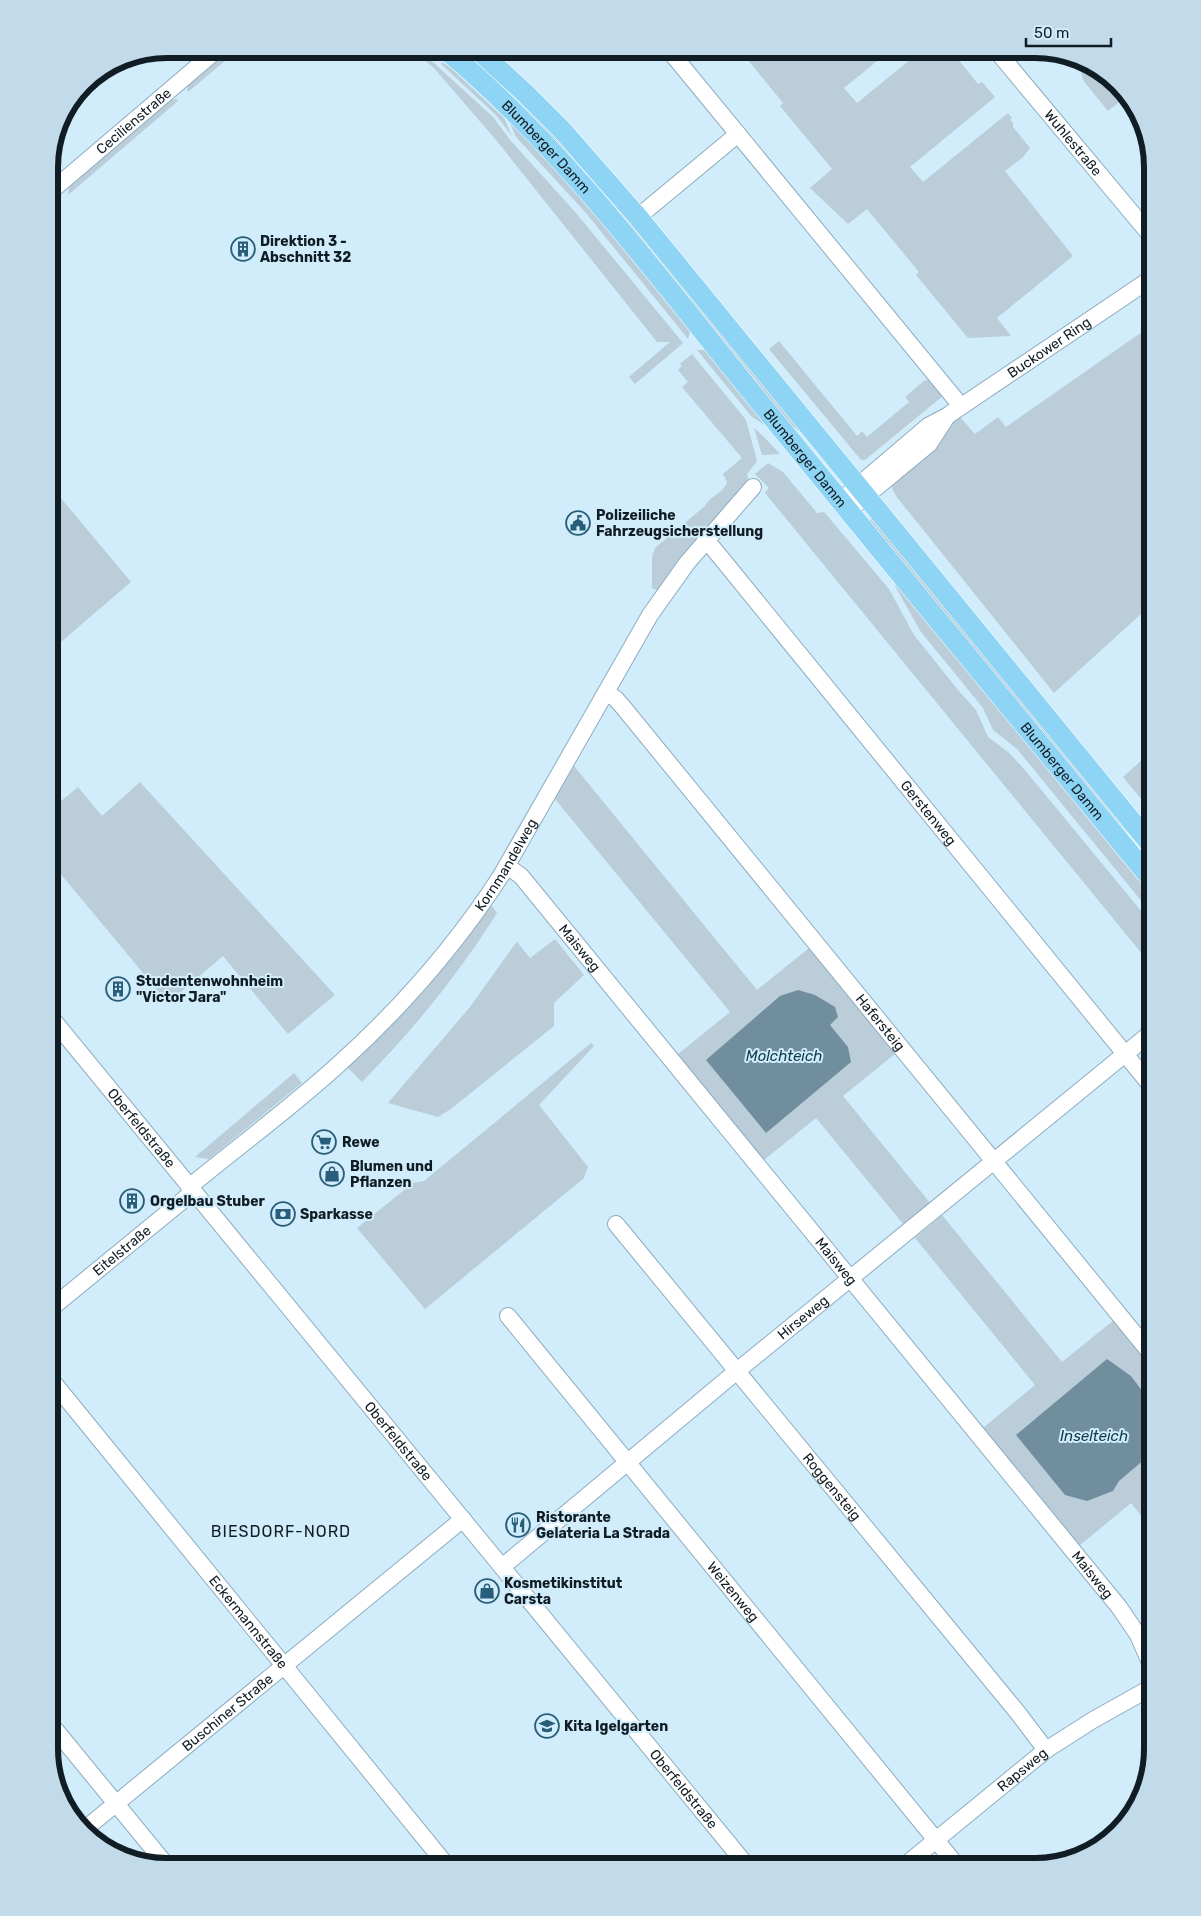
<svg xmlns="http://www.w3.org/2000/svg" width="1201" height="1916" viewBox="0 0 1201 1916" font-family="Rubik,sans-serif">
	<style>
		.green { fill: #bacdd9 }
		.water { fill: #718e9f }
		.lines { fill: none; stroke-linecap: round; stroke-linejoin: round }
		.minor-casing { stroke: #8dadbf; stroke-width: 18 }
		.major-casing { stroke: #fff; stroke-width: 21 }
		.minor { stroke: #fff; stroke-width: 16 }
		.major { stroke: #8ed4f5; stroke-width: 20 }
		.labels { text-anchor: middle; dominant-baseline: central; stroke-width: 4; stroke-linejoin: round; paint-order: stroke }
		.street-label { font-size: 14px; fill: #111d24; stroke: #d1ecfb }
		.poi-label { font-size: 14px; font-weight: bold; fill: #111d24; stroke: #d1ecfb; text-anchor: start }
		.water-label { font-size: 15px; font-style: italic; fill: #0e394d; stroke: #d1ecfb }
		.quarter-label { font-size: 16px; letter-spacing: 1px; fill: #111d24; stroke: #d1ecfb }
		.rim { fill: none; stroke: #111d24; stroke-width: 6 }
	</style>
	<rect width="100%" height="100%" fill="#d1ecfb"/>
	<g class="green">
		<path d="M 231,49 L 239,49 L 188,92 L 187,90 L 188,86 Z"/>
		<path d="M 411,49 L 416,49 L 435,64 L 493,117 L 511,141 L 576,213 L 683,343 L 635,384 L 629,377 L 670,342 L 657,342 L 496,140 L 434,68 Z"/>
		<path d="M 455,49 L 468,49 L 558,135 L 839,478 L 801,432 L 786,422 Z"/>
		<path d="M 739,49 L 892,49 L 844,88 L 857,103 L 923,49 L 950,49 L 978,84 L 982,82 L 995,97 L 910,167 L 923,182 L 1008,113 L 1012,118 L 1010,119 L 1013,123 L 1013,127 L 1030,148 L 1023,157 L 1005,171 L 1073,256 L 997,318 L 1011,336 L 968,338 L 916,275 L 919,272 L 867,209 L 848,224 L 810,188 L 832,169 L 780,106 L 783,103 Z"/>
		<path d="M 439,52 C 536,131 613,231 691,327 L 688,339 L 586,213 L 516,137 L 507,116 L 449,61 L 437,55 Z"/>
		<path d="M 442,62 L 451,68 L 504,118 L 512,136 L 496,115 L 441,64 Z"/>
		<path d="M 1086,64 L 1100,68 L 1140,114 L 1142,122 L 1123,99 L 1108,111 L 1083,80 L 1080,68 Z"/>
		<path d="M 177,99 L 178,101 L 68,195 L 69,187 L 171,100 Z"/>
		<path d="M 1152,325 L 1152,604 L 1054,693 L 896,496 L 890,484 L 949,423 L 959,416 L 975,434 L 998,417 L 1006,427 Z"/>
		<path d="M 779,341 L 857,436 L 862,431 L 867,437 L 909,402 L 905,397 L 924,381 L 930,379 L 944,395 L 865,460 L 861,460 L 769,349 Z"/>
		<path d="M 697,350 L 710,350 L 773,430 L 752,417 Z"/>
		<path d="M 692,354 L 746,420 L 757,461 L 747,474 L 749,483 L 660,592 L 652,588 L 652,557 L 655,548 L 705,506 C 711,495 723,494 727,482 L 723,474 L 742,458 L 682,387 L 688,382 L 678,370 L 682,366 L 680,364 Z"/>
		<path d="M 754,428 L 765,438 L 780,454 L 762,455 Z"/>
		<path d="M 768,463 L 783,472 L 817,513 L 824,512 L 889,589 L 914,635 L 958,690 L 976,710 L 988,737 L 1008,752 L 1024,769 L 1152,924 L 1152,966 L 765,493 L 769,488 L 755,474 Z"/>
		<path d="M 49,484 L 131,582 L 49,652 Z"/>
		<path d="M 875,516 L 1152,856 L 1152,861 L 1132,837 L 1101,807 L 867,522 Z"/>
		<path d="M 899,582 L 1152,891 L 1152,914 L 1017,749 L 993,730 L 983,708 L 921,632 L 895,586 Z"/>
		<path d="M 1152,751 L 1152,812 L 1123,777 Z"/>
		<path d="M 574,766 L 757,990 L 809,948 L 896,1053 L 843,1096 L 931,1204 L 904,1225 L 816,1118 L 764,1160 L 677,1055 L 730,1012 L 555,799 Z"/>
		<path d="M 140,782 L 335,995 L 288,1034 L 223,956 L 168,1003 L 49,860 L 49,811 L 78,787 L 102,816 Z"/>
		<path d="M 491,905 L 497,913 C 458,975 413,1030 362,1082 L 347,1067 L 434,978 L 463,943 Z"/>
		<path d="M 555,939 L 584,975 L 554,1003 L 554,1026 L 451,1109 L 438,1117 L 388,1103 L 470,1007 L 515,944 L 517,942 L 530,958 Z"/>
		<path d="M 591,1043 L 594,1046 L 539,1105 L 588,1167 L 584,1178 L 425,1309 L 357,1228 L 413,1183 L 424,1181 Z"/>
		<path d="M 294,1073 L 302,1083 L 209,1159 L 195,1157 Z"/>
		<path d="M 942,1215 L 1062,1362 L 1114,1320 L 1152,1367 L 1152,1529 L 1131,1503 L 1079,1546 L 983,1428 L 1035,1385 L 915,1238 Z"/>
	</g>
	<g class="water">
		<path d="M 798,990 L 815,995 L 835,1007 L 838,1017 L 830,1025 L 848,1047 L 851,1062 L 766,1133 L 706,1060 L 780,996 Z"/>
		<path d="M 1107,1359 L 1131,1376 L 1152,1404 L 1152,1453 L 1119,1481 L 1113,1491 L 1087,1501 L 1065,1495 L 1016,1435 Z"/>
	</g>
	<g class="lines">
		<g class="minor-casing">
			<g id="minor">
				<path d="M 668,49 L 961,406"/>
				<path id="s1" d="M 995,49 L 1152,237"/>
				<path d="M 1004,59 L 1018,49"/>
				<path id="s2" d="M 49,193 L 218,49"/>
				<path d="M 638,217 L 738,134"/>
				<path id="s3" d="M 840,501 L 928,426 L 947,416 L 1152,278"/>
				<path d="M 848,511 L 929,444 L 946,418"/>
				<path id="s4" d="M 705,541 L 713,548 L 735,575 L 1152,1087"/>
				<path id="s5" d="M 606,692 L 616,699 L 623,707 L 1152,1355"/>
				<path id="s6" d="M 507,866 L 521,876 L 1119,1607 L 1138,1635 L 1152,1667"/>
				<path id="s7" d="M 49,1015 L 748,1867"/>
				<path id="s8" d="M 189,1187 C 239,1146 292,1107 339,1064 C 401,1008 457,944 502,874 L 650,615 L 687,563 L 753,487"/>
				<path id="s9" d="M 616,1224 L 1018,1713 L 1046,1750"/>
				<path id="s10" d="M 49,1310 L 193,1192"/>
				<path id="s11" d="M 508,1316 L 958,1867"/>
				<path id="s12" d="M 49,1377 L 448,1867"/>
				<path id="s13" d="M 502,1567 L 737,1371 L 1152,1032"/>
				<path d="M 49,1722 L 168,1867"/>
				<path id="s14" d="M 85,1829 L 463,1519"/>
				<path id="s15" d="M 903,1867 L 1046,1750 L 1093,1720 L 1152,1687"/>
			</g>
		</g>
		<g class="major-casing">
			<g id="major">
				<path id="s16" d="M 445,49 C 567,151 662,282 762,405 C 891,564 1022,722 1152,880"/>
				<path d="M 477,49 L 527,95 L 562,130 L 638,217 L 1152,846"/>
			</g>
		</g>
		<use href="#minor" class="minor"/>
		<use href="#major" class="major"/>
	</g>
	<defs>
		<g id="building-ring" transform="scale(1.25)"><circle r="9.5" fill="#d1ecfb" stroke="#285e79" stroke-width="1.5"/><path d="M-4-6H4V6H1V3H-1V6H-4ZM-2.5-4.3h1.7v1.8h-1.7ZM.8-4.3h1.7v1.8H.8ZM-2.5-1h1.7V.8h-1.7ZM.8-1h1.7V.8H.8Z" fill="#285e79"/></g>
		<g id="civic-ring" transform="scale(1.25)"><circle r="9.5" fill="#d1ecfb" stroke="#285e79" stroke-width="1.5"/><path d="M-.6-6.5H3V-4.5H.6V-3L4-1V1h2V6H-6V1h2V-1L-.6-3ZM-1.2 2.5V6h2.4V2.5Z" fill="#285e79"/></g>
		<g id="supermarket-ring" transform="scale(1.25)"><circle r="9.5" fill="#d1ecfb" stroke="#285e79" stroke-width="1.5"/><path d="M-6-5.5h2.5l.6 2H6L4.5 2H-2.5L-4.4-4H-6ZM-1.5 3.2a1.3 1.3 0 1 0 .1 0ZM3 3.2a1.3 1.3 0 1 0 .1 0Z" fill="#285e79"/></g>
		<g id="shop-ring" transform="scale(1.25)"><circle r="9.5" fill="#d1ecfb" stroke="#285e79" stroke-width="1.5"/><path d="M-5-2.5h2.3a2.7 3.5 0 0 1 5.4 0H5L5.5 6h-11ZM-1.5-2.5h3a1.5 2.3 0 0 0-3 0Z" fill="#285e79"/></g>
		<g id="bank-ring" transform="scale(1.25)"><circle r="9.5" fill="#d1ecfb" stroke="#285e79" stroke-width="1.5"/><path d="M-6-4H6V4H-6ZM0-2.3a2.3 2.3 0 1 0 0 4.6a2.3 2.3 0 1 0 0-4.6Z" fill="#285e79"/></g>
		<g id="restaurant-ring" transform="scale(1.25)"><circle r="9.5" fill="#d1ecfb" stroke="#285e79" stroke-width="1.5"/><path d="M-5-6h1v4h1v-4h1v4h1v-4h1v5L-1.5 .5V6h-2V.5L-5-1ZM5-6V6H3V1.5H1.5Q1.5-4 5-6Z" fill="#285e79"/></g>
		<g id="school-ring" transform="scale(1.25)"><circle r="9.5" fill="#d1ecfb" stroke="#285e79" stroke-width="1.5"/><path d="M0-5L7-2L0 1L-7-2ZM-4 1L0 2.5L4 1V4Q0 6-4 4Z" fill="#285e79"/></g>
	</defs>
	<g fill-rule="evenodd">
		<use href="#building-ring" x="243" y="249"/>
		<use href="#civic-ring" x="578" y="523"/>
		<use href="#building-ring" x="118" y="989"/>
		<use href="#supermarket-ring" x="324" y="1142"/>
		<use href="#shop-ring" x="332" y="1174"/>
		<use href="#building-ring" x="132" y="1201"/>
		<use href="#bank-ring" x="283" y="1214"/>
		<use href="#restaurant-ring" x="518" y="1525"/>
		<use href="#shop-ring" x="487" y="1591"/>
		<use href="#school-ring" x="547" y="1726"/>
	</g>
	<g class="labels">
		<g class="street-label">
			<text stroke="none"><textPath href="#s2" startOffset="111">Cecilienstraße</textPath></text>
			<text stroke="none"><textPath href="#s1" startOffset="122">Wuhlestraße</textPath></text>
			<text stroke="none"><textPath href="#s16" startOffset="141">Blumberger Damm</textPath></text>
			<text stroke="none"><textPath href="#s3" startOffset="260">Buckower Ring</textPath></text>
			<text stroke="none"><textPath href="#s16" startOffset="546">Blumberger Damm</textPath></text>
			<text stroke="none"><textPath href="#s16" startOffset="951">Blumberger Damm</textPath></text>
			<text stroke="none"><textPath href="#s4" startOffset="352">Gerstenweg</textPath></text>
			<text stroke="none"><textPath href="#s8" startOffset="455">Kornmandelweg</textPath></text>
			<text stroke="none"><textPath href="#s6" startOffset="110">Maisweg</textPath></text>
			<text stroke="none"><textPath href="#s5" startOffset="430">Hafersteig</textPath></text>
			<text stroke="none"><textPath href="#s7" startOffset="146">Oberfeldstraße</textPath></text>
			<text stroke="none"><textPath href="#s10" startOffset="94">Eitelstraße</textPath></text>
			<text stroke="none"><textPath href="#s6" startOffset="515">Maisweg</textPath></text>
			<text stroke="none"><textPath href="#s13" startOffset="391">Hirseweg</textPath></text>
			<text stroke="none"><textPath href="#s7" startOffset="551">Oberfeldstraße</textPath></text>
			<text stroke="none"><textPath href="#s9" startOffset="340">Roggensteig</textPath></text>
			<text stroke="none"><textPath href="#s6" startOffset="920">Maisweg</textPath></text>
			<text stroke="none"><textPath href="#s11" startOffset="356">Weizenweg</textPath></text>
			<text stroke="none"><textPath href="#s12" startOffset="316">Eckermannstraße</textPath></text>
			<text stroke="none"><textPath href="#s14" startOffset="184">Buschiner Straße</textPath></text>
			<text stroke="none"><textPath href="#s15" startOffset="154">Rapsweg</textPath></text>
			<text stroke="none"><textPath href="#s7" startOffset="1001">Oberfeldstraße</textPath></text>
		</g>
		<g class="poi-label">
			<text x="260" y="241">Direktion 3 -<tspan x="260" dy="16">Abschnitt 32</tspan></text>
			<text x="596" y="515">Polizeiliche<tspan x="596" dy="16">Fahrzeugsicherstellung</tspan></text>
			<text x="136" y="981">Studentenwohnheim<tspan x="136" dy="16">"Victor Jara"</tspan></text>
			<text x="342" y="1142">Rewe</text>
			<text x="350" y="1166">Blumen und<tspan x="350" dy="16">Pflanzen</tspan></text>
			<text x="150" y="1201">Orgelbau Stuber</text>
			<text x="300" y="1214">Sparkasse</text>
			<text x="536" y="1517">Ristorante<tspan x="536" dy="16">Gelateria La Strada</tspan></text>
			<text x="504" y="1583">Kosmetikinstitut<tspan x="504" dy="16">Carsta</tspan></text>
			<text x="564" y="1726">Kita Igelgarten</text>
		</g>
		<g class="water-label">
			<text x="784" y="1056">Molchteich</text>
			<text x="1094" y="1436">Inselteich</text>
		</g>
		<g class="quarter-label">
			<text x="281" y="1531">BIESDORF-NORD</text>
		</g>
	</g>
	<path d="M0 0H1201V1916H0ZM167 58H1035A109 109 0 0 1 1144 167V1749A109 109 0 0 1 1035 1858H167A109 109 0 0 1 58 1749V167A109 109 0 0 1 167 58Z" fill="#c2dbea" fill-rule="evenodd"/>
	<path class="rim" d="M167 58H1035A109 109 0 0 1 1144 167V1749A109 109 0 0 1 1035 1858H167A109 109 0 0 1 58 1749V167A109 109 0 0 1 167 58Z"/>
	<path d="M1026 38v8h85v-8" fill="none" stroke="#111d24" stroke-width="2.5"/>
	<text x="1034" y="38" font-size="15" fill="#111d24" stroke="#d1ecfb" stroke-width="4" paint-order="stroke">50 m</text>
</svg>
